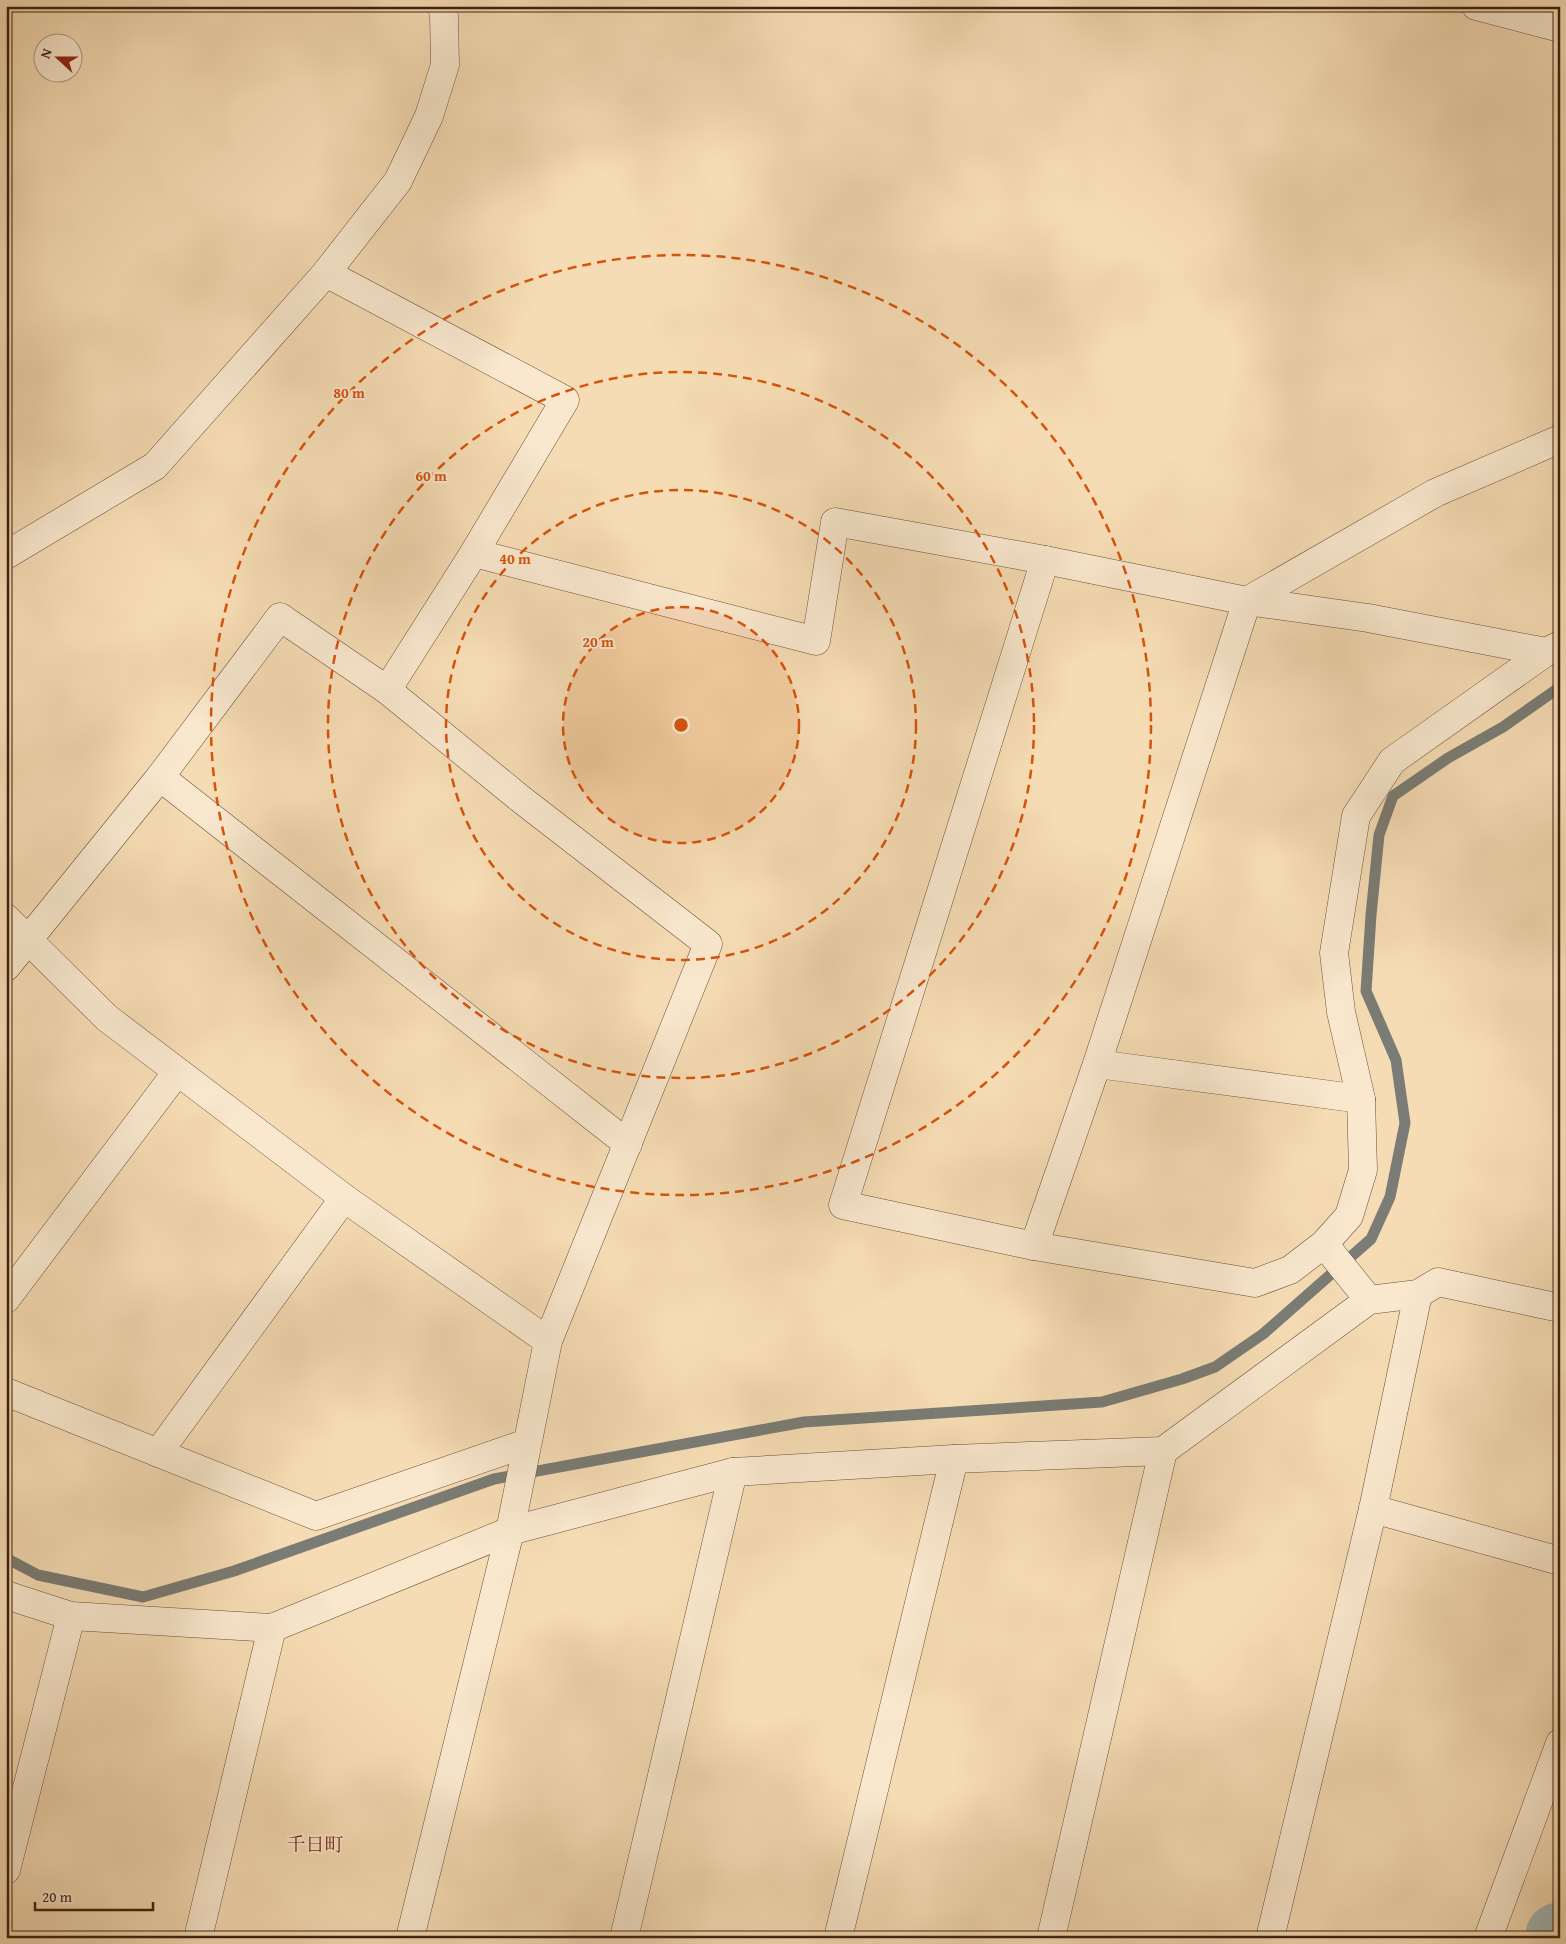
<svg xmlns="http://www.w3.org/2000/svg" width="1566" height="1944" viewBox="0 0 1566 1944" font-family="'Gentium Book Plus','Noto Serif JP',serif">
	<style>
		.lines { fill: none; stroke-linecap: round; stroke-linejoin: round }
		.stream { stroke: #7a7c75; stroke-width: 11 }
		.river { stroke: #a2b9b9; stroke-width: 70 }
		.minor-casing { stroke: #6b5038; stroke-width: 29 }
		.minor { stroke: #f9e8ce; stroke-width: 28 }
		.ring { fill: none; stroke: #d7530c; stroke-width: 2.5; stroke-dasharray: 9 6 }
		.labels { text-anchor: middle; dominant-baseline: central; stroke-width: 4; stroke-linejoin: round; paint-order: stroke }
		.neighbourhood-label { font-size: 19px; fill: #7a1f14; stroke: #f9e8ce }
		.centre { fill: #d7530c; stroke: #f9e8ce; stroke-width: 2.5 }
		.ring-label { font-size: 15px; text-anchor: middle; font-weight: bold; fill: #d7530c; stroke: #f9e8ce; stroke-width: 4; stroke-linejoin: round; paint-order: stroke }
	</style>
	<rect width="100%" height="100%" fill="#f6dcb4"/>
	<filter id="stains"><feTurbulence type="fractalNoise" baseFrequency=".004" numOctaves="4"/><feColorMatrix values="0 0 0 0 .2 0 0 0 0 .09 0 0 0 0 .02 0 0 0 .5 -.17"/></filter>
	<radialGradient id="worn" r=".72"><stop offset=".6" stop-color="#630" stop-opacity="0"/><stop offset="1" stop-color="#630" stop-opacity=".3"/></radialGradient>
	<g class="lines">
		<path class="stream" d="M 6,1558 L 38,1575 L 143,1597 L 234,1571 L 494,1479 L 804,1422 L 1102,1402 L 1182,1379 L 1215,1367 L 1263,1334 L 1371,1239 L 1390,1197 L 1405,1123 L 1396,1060 L 1366,991 L 1371,915 L 1379,835 L 1393,796 L 1448,758 L 1503,727 L 1560,687"/>
		<path class="river" d="M 1560,1938 L 1560,1937"/>
		<g class="minor-casing">
			<g id="minor">
				<path d="M 1476,6 L 1560,28"/>
				<path d="M 326,273 L 565,400 L 474,553 L 387,690"/>
				<path d="M 474,553 L 816,641 L 835,522 L 1045,560 L 1247,601 L 1368,618 L 1546,652"/>
				<path d="M 6,555 L 155,466 L 326,273 L 398,181 L 429,116 L 445,65 L 444,16 L 442,6"/>
				<path d="M 1045,560 L 843,1205 L 1034,1246 L 1255,1283 L 1290,1270 L 1324,1244 L 1349,1216 L 1363,1170 L 1361,1099 L 1341,1012 L 1334,953 L 1356,816 L 1392,761 L 1546,652 L 1560,645"/>
				<path d="M 160,777 L 628,1144"/>
				<path d="M 6,918 L 107,1018 L 344,1198 L 548,1341"/>
				<path d="M 6,967 L 160,777 L 280,617 L 387,690 L 522,800 L 708,944 L 548,1341 L 510,1531 L 410,1938"/>
				<path d="M 1097,1064 L 1361,1099"/>
				<path d="M 1324,1244 L 1369,1300"/>
				<path d="M 1034,1246 L 1097,1064 L 1247,601 L 1435,493 L 1560,439"/>
				<path d="M 6,1299 L 177,1072"/>
				<path d="M 6,1392 L 316,1516 L 527,1443"/>
				<path d="M 158,1453 L 344,1198"/>
				<path d="M 1373,1509 L 1560,1561"/>
				<path d="M 6,1595 L 71,1616 L 272,1628 L 510,1531 L 733,1472 L 954,1459 L 1163,1451 L 1369,1300 L 1418,1294 L 1438,1282 L 1560,1308"/>
				<path d="M 6,1870 L 71,1616"/>
				<path d="M 198,1938 L 272,1628"/>
				<path d="M 624,1938 L 733,1472"/>
				<path d="M 838,1938 L 954,1459"/>
				<path d="M 1051,1938 L 1163,1451"/>
				<path d="M 1270,1938 L 1373,1509 L 1418,1294"/>
				<path d="M 1488,1938 L 1560,1743"/>
			</g>
		</g>
		<use href="#minor" class="minor"/>
	</g>
	<circle cx="681" cy="725" r="118" fill="#d7530c" fill-opacity=".12"/>
	<g class="ring">
		<circle cx="681" cy="725" r="118"/>
		<circle cx="681" cy="725" r="235"/>
		<circle cx="681" cy="725" r="353"/>
		<circle cx="681" cy="725" r="470"/>
	</g>
	<g class="labels">
		<g class="neighbourhood-label">
			<text x="315" y="1844">千日町</text>
		</g>
	</g>
	<circle cx="681" cy="725" r="8" class="centre"/>
	<g class="ring-label">
		<text x="349" y="398">80 m</text>
		<text x="431" y="481">60 m</text>
		<text x="515" y="564">40 m</text>
		<text x="598" y="647">20 m</text>
	</g>
	<rect width="1566" height="1944" fill="none" stroke="#f6dcb4" stroke-width="25"/>
	<rect x="8" y="8" width="1551" height="1929" fill="none" stroke="#3d210f" stroke-width="2.5"/>
	<rect x="12" y="12" width="1541" height="1919" fill="none" stroke="#3d210f"/>
	<g transform="translate(58 58) rotate(291)"><circle r="24" fill="#f9e8ce" stroke="#ae9882"/>
	<path d="M0-4L9 19L0 12L-9 19Z" fill="#8f2418"/>
	<text y="-8" font-size="14" font-weight="bold" text-anchor="middle" fill="#3d210f">N</text>
	</g>
	<path d="M35 1902v8h118v-8" fill="none" stroke="#3d210f" stroke-width="2.5"/>
	<text x="42" y="1902" font-size="15" fill="#3d210f" stroke="#f9e8ce" stroke-width="4" paint-order="stroke">20 m</text>
	<rect width="100%" height="100%" filter="url(#stains)"/>
	<rect width="100%" height="100%" fill="url(#worn)"/>
</svg>
